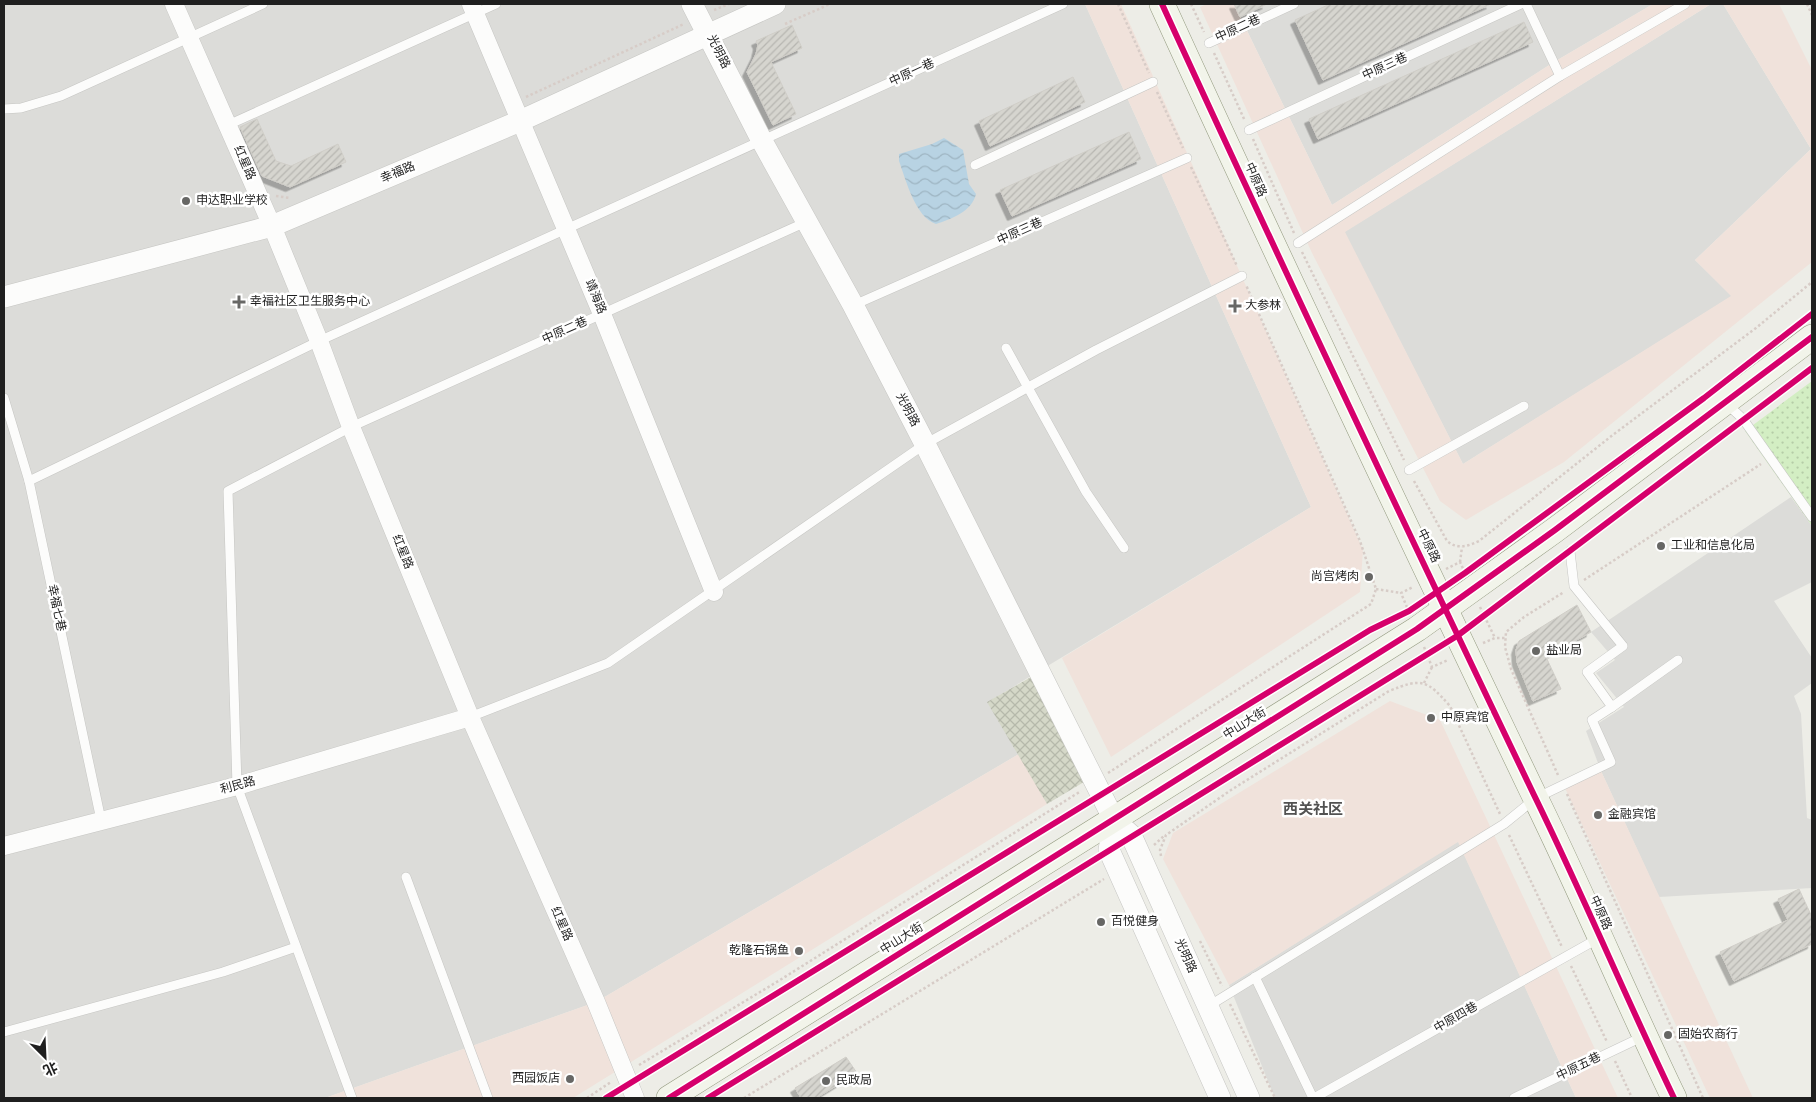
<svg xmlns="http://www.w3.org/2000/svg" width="1816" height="1102" viewBox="0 0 1816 1102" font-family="Overpass,'Noto Sans SC',sans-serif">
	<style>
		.residential { fill: #dcdcd9 }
		.commercial { fill: #f0e2db }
		.construction { fill: url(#construction-cross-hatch) }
		.grass { fill: url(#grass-dots) }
		.water { fill: url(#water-waves) }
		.building { fill: url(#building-hatch); stroke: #d0cec8; filter: url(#shadow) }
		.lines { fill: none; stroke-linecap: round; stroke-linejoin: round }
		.service-casing { stroke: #c6c6c3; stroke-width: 10 }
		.minor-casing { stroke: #c6c6c3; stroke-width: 19 }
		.tertiary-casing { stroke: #c6c6c3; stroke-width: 22 }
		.secondary-casing { stroke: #92997e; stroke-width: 26 }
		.path { stroke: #d7ccc7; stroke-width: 2.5; stroke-dasharray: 2.5 2.5; stroke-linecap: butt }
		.service { stroke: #fcfcfb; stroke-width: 9 }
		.minor { stroke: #fcfcfb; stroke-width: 18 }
		.tertiary { stroke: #fcfcfb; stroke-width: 21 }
		.secondary { stroke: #f2f4ea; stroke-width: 25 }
		.cycleway-casing { stroke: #fff; stroke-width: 9 }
		.cycleway { stroke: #d6006c; stroke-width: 6 }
		.poi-dot { fill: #676765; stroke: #fff; stroke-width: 2 }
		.labels { text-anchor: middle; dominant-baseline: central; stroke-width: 5; stroke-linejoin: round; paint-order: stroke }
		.street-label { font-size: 12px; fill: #1f1f1f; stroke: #fff }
		.poi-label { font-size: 12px; fill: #1f1f1f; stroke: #fff; text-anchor: start }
		.quarter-label { font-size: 15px; font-weight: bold; fill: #525252; stroke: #fff }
	</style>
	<defs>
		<pattern id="construction-cross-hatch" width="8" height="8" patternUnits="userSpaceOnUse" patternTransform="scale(1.25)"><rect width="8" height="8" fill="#d5d8c8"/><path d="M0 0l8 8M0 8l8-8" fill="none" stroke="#b6b9ab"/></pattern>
		<pattern id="grass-dots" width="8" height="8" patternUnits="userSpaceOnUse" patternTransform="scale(1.25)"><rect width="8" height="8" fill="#d3eec3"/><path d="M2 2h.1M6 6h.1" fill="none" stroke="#b5cca7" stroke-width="1.8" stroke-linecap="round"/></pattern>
		<pattern id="water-waves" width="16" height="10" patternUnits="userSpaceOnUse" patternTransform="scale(1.25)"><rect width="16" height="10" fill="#b8d3e3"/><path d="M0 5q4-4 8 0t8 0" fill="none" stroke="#9eb5c2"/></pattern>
		<pattern id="building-hatch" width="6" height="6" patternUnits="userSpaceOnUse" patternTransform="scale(1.25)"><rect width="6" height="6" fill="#d6d5cf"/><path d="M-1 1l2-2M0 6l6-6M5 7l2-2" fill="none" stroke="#b7b6b1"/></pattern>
		<filter id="shadow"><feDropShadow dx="-4.5" dy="4.5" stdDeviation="0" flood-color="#0004"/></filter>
	</defs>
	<rect width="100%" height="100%" fill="#edede7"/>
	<g class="residential">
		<path d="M 4,4 L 1085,4 L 1311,507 L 988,702 L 1019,754 L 596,1002 L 325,1098 L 4,1098 Z"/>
		<path d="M 1234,4 L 1653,4 L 1554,62 L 1332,205 Z"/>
		<path d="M 1711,4 L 1723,4 L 1811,149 L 1695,260 L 1732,296 L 1463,464 L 1344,232 Z"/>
		<path d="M 1791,497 L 1812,526 L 1812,582 L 1774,601 L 1812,658 L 1812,683 L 1794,696 L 1801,714 L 1807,818 L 1812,820 L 1812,888 L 1659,897 L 1601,771 L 1586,731 L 1624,707 L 1596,673 L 1615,660 L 1591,632 Z"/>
		<path d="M 1458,841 L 1576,1098 L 1275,1098 L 1229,985 Z"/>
	</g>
	<g class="commercial">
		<path d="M 1085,4 L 1121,4 L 1363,550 L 1360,592 L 1111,757 L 1062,658 L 1311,507 Z"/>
		<path d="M 1207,4 L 1234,4 L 1332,205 L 1554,62 L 1653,4 L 1711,4 L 1345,232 L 1463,464 L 1731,296 L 1695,260 L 1811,149 L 1723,4 L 1779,4 L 1812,70 L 1812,262 L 1564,462 L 1466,520 L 1440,501 L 1312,253 L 1200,7 Z"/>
		<path d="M 1390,701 L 1440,720 L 1618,1098 L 1576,1098 L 1458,842 L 1229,985 L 1163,859 L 1173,833 Z"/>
		<path d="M 1019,754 L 1047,804 L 573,1098 L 325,1098 L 596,1002 Z"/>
		<path d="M 1601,771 L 1753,1098 L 1710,1098 L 1565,788 Z"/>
	</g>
	<path class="construction" d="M 1031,677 L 1089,779 L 1047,804 L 987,702 Z"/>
	<path class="grass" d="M 1812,381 L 1812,526 L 1745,431 Z"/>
	<path class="water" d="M 944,138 L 963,150 L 969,184 L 976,194 C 972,211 952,219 936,224 C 915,217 906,180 899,161 L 899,154 L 932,144 Z"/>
	<g class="building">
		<path d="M 1234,4 L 1267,4 L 1240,17 Z"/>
		<path d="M 1330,4 L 1491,4 L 1323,80 L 1295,20 Z"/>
		<path d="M 1524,22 L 1533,42 L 1318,139 L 1309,119 Z"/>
		<path d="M 792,25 L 802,48 L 771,62 L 796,114 L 773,125 L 747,72 L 756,54 L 758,45 L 756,41 Z"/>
		<path d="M 1073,77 L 1085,102 L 990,146 L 979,121 Z"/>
		<path d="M 257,119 L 276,161 L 291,166 L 338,144 L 346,162 L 290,187 L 262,176 L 240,127 Z"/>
		<path d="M 1129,132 L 1141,159 L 1012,216 L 1000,190 Z"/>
		<path d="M 1577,605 L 1591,632 L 1546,657 L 1561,689 L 1533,701 L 1517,662 L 1516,650 L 1519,641 Z"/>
		<path d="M 1799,889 L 1812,917 L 1812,944 L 1734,981 L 1720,952 L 1788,920 L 1778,899 Z"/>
		<path d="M 846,1057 L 857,1073 L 816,1098 L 801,1098 L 795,1088 Z"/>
	</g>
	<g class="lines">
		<g class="service-casing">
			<g id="service">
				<path d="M 1526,4 L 1560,76"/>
				<path d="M 1209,43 L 1294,4"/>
				<path d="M 4,109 L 21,108 L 61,96 L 263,4"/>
				<path d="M 228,125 L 496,4"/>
				<path d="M 1249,130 L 1521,4"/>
				<path d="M 975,165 L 1153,82"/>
				<path d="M 1298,243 L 1560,76 L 1685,4"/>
				<path d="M 854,305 L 1187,158"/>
				<path d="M 1006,348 L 1086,492 L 1124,548"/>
				<path d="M 4,398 L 29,481 L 101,820"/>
				<path d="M 1727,404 L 1743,419 L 1812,517"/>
				<path d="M 1409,470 L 1524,406"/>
				<path d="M 29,481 L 319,341 L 1063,4"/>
				<path d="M 1612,707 L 1678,660"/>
				<path d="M 470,717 L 608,663 L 925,444 L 1096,350 L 1242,276"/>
				<path d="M 406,877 L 488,1098"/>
				<path d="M 1255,977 L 1313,1098"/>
				<path d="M 1207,1007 L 1504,824 L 1536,798 L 1611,762 L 1592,720 L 1612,707 L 1587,672 L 1623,646 L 1574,586 L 1570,551"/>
				<path d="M 4,1032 L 223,972 L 296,947"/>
				<path d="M 352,1098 L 237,786 L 228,491 L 351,427 L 806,222"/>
				<path d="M 1314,1098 L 1599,938"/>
				<path d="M 1514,1098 L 1644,1036"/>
			</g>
		</g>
		<g class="minor-casing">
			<g id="minor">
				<path d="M 174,4 L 272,226 L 319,341 L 351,427 L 470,717 L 596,1002 L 635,1098"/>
				<path d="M 471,4 L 602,314 L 714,592"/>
				<path d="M 4,846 L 237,786 L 470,717"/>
			</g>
		</g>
		<g class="tertiary-casing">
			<g id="tertiary">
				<path d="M 692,4 L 762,141 L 853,305 L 925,444 L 1114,820 L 1131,835 L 1249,1098"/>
				<path d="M 4,297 L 272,226 L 520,121 L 775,4"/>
				<path d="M 1114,820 L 1109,850 L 1220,1098"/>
			</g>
		</g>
		<g class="secondary-casing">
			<g id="secondary">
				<path d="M 1162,4 C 1283,269 1408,532 1534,795 C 1583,895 1626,998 1674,1098"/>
				<path d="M 669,1098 L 1417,629 L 1555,530 L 1812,337"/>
			</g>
		</g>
		<g class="path">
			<path d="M 1118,4 L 1149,73"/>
			<path d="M 1191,4 L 1204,32"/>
			<path d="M 1807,4 L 1812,15"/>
			<path d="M 714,10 L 729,4"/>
			<path d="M 785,24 L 830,4"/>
			<path d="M 1214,53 L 1245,121"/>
			<path d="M 1157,92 L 1183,148"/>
			<path d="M 526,97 L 684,24"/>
			<path d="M 1253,139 L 1294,233"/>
			<path d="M 1191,167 L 1237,266"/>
			<path d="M 276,196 L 290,198"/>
			<path d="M 1302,252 L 1404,460"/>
			<path d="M 1414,481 L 1447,541 C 1458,550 1468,546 1479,541 L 1614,434 L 1756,328 L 1812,282"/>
			<path d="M 1460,562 L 1462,547"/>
			<path d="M 1446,569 L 1460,562 L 1465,573"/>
			<path d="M 1584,580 L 1761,464"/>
			<path d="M 1376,589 L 1401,593"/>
			<path d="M 1480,607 L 1495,638"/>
			<path d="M 1409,612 L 1401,593 L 1413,587"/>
			<path d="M 1483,643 L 1495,638 L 1506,638"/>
			<path d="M 1424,647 L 1432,667 L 1448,660"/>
			<path d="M 1424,683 L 1432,667"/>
			<path d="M 1108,773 L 1371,604 L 1376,589 L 1360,541 L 1246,285"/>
			<path d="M 1558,775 L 1511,669 L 1505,647 L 1506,632 L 1524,617 L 1564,592"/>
			<path d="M 1567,794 L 1703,1098"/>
			<path d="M 1509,835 L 1562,947"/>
			<path d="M 1154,845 L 1165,835"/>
			<path d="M 1161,856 L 1160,850 L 1166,835 L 1231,790 L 1389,691 C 1422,678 1426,679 1450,706 L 1500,814"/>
			<path d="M 1200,941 L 1222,986"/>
			<path d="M 1571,966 L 1607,1042"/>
			<path d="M 1230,1004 L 1275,1098"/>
			<path d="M 1615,1061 L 1632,1098"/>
			<path d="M 639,1065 L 780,980 L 1081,791"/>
			<path d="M 587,1098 L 611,1082"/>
			<path d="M 744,1098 L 1104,879"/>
		</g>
		<use href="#service" class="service"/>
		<use href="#minor" class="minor"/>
		<use href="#tertiary" class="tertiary"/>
		<use href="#secondary" class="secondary"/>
		<g class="cycleway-casing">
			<g id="cycleway">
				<path d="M 1162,4 C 1283,269 1408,532 1534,795 C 1583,895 1626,998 1674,1098"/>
				<path d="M 606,1098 L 1370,630 L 1409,611 L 1465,573 L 1704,398 L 1812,314"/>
				<path d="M 669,1098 L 1417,629 L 1555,530 L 1812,337"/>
				<path d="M 708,1098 L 1457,636 L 1812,368"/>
			</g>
		</g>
		<use href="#cycleway" class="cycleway"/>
	</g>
	<g class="poi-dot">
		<circle cx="186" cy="201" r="5"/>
		<path d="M236.5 294.5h5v5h5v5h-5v5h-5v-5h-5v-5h5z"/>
		<path d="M1232.5 298.5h5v5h5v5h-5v5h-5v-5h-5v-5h5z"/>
		<circle cx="1661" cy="546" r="5"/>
		<circle cx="1369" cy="577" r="5"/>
		<circle cx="1536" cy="651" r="5"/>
		<circle cx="1431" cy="718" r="5"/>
		<circle cx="1598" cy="815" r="5"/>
		<circle cx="1101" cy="922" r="5"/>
		<circle cx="799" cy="951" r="5"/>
		<circle cx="1668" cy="1035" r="5"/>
		<circle cx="570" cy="1079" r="5"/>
		<circle cx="826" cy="1081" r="5"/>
	</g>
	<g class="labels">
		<g class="street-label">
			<text transform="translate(1238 29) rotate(-25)">中原二巷</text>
			<text transform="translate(718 52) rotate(63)">光明路</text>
			<text transform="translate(1385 67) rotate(-25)">中原三巷</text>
			<text transform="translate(912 73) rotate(-25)">中原一巷</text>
			<text transform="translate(244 163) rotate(66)">红星路</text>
			<text transform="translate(398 173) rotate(-23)">幸福路</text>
			<text transform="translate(1255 180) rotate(66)">中原路</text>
			<text transform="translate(1020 232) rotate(-24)">中原三巷</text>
			<text transform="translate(595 297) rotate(67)">靖海路</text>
			<text transform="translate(565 331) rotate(-24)">中原二巷</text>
			<text transform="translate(907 410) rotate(62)">光明路</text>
			<text transform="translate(1428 546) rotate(64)">中原路</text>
			<text transform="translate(402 552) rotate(68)">红星路</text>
			<text transform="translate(56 608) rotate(78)">幸福七巷</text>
			<text transform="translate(1245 724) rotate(-32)">中山大街</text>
			<text transform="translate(238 786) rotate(-15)">利民路</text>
			<text transform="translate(1600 913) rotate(66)">中原路</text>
			<text transform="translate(561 924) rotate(66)">红星路</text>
			<text transform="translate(902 939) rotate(-32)">中山大街</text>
			<text transform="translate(1185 956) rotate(66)">光明路</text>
			<text transform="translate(1456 1018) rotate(-30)">中原四巷</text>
			<text transform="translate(1579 1067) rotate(-26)">中原五巷</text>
		</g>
		<g class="poi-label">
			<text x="196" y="201">申达职业学校</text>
			<text x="250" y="302">幸福社区卫生服务中心</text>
			<text x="1245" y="306">大参林</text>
			<text x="1671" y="546">工业和信息化局</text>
			<text x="1359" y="577" text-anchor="end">尚宫烤肉</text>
			<text x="1546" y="651">盐业局</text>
			<text x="1441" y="718">中原宾馆</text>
			<text x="1608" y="815">金融宾馆</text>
			<text x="1111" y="922">百悦健身</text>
			<text x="789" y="951" text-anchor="end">乾隆石锅鱼</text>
			<text x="1678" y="1035">固始农商行</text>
			<text x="560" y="1079" text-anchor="end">西园饭店</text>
			<text x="836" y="1081">民政局</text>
		</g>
		<g class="quarter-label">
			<text x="1313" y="810">西关社区</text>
		</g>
	</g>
	<rect width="1816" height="1102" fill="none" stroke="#1f1f1f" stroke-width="10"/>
	<g transform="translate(45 1057) rotate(156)" stroke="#ffffff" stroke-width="4" paint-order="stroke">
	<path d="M0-4L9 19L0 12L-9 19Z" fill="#1f1f1f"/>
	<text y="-8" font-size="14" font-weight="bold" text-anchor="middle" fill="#1f1f1f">北</text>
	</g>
</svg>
